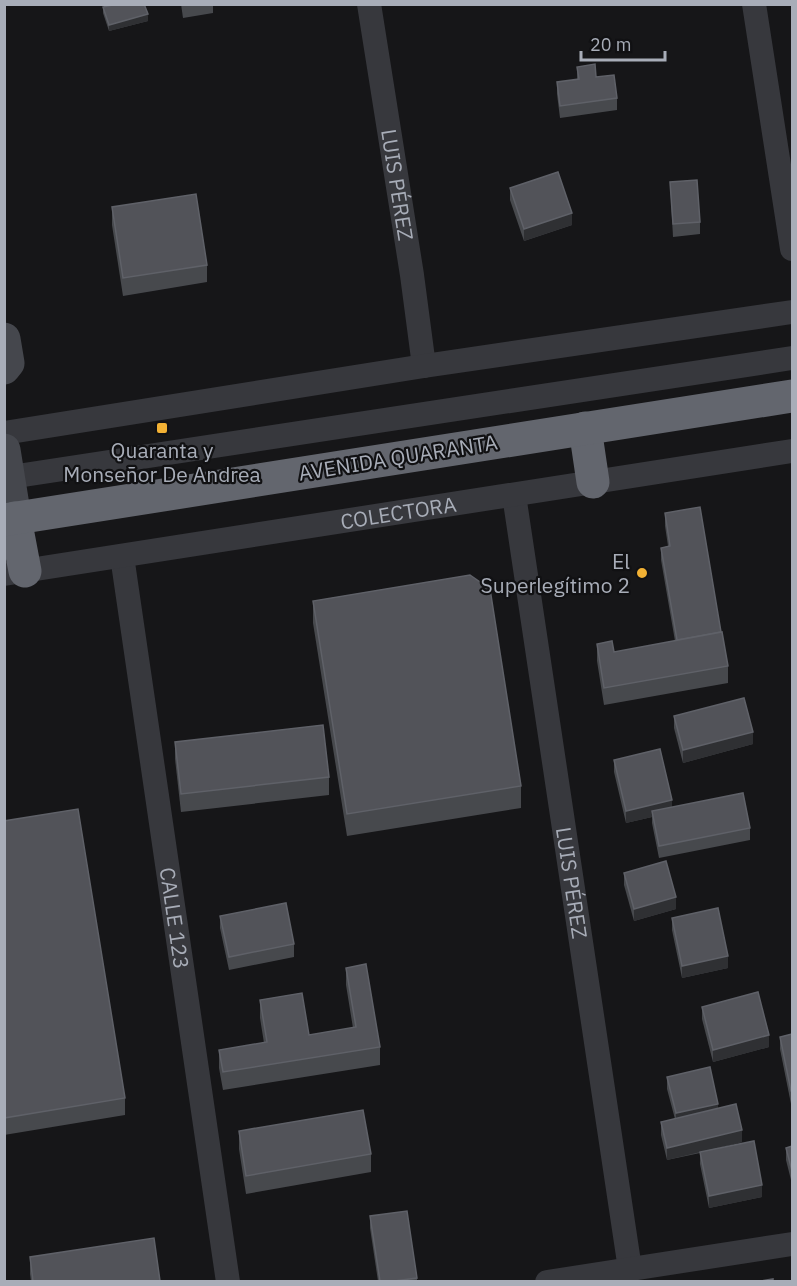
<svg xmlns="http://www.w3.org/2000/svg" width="797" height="1286" viewBox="0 0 797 1286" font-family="'IBM Plex Sans',sans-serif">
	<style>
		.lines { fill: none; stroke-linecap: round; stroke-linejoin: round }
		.street { stroke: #37383d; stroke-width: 24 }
		.secondary { stroke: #45474d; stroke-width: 33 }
		.highway { stroke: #63666e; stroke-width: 33 }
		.wall { fill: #47494d }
		.shaded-wall { fill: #2f3033 }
		.building { fill: #525359; stroke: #5f6168; stroke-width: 1.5 }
		.poi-dot { fill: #f2b134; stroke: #111113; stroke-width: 2 }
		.labels { text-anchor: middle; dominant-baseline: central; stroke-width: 4.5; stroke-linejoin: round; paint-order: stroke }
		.street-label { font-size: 21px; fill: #a8adb8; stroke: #111113 }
		.poi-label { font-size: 21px; fill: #a8adb8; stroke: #111113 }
	</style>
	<rect width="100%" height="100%" fill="#161618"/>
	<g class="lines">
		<g class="street">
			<path id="s1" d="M 369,4 L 412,275 L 424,366"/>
			<path d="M 754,4 L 792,249"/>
			<path d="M 4,433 L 424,366 L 792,312"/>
			<path d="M 4,478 L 792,358"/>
			<path id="s2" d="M 514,495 L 630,1269"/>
			<path id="s3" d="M 122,556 L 228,1282"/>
			<path id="s4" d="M 4,574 L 792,451"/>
			<path d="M 547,1282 L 792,1244"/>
		</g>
		<g class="secondary">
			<path d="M 4,339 L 8,363 L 4,368"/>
			<path d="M 4,450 L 15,518"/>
		</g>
		<g class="highway">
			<path d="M 585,428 L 593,482"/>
			<path d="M 15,518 L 25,571"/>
			<path d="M 4,520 L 792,396"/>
		</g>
	</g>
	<g class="wall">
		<path d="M 181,4 L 213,4 L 213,13 L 183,18 Z"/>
		<path d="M 103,7 L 148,21 L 109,31 L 103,13 Z"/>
		<path d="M 577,67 L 596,77 L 617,98 L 617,110 L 560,118 L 557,94 L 557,82 L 577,80 Z"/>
		<path d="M 670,182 L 700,222 L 700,234 L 673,237 Z"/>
		<path d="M 510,188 L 572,225 L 524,241 L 510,200 Z"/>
		<path d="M 112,207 L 207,265 L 207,282 L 123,296 L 112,225 Z"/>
		<path d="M 665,513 L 721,632 L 728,666 L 728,683 L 604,705 L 597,661 L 597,644 L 614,652 L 675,641 L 661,560 L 661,548 L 668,546 L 665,526 Z"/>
		<path d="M 313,601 L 521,786 L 521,808 L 347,836 L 313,623 Z"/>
		<path d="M 674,716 L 753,744 L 683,763 L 674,728 Z"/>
		<path d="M 175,742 L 329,777 L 329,795 L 181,812 L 175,759 Z"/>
		<path d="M 614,760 L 672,807 L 750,828 L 750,840 L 659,858 L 652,823 L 652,817 L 626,823 L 614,772 Z"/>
		<path d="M 4,821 L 125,1098 L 125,1115 L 4,1135 Z"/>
		<path d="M 624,873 L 676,909 L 634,921 L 624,885 Z"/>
		<path d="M 220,916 L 294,944 L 294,957 L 229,970 L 220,928 Z"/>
		<path d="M 672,918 L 728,968 L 682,978 L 672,930 Z"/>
		<path d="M 346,968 L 380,1047 L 380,1065 L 223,1090 L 219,1068 L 219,1050 L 264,1043 L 260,1018 L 260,1000 L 309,1035 L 353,1028 L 346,985 Z"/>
		<path d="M 702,1007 L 769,1047 L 713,1062 L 702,1019 Z"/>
		<path d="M 792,1034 L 792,1103 L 791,1104 L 780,1049 L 780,1037 Z"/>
		<path d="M 667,1077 L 718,1109 L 742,1142 L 717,1148 L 762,1197 L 709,1208 L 700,1164 L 700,1153 L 667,1160 L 661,1135 L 661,1122 L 675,1119 L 667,1089 Z"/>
		<path d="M 239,1131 L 371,1154 L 371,1172 L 246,1194 L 239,1149 Z"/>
		<path d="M 792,1146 L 792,1184 L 786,1160 L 786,1148 Z"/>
		<path d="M 370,1216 L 417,1278 L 417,1281 L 378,1281 L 370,1228 Z"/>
		<path d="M 30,1257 L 160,1281 L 31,1281 L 30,1274 Z"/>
	</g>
	<g class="shaded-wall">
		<path d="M 148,14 L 148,21 L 109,31 L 109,25 Z"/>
		<path d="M 572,213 L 572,225 L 524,241 L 524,229 Z"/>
		<path d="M 753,732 L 753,744 L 683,763 L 683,750 Z"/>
		<path d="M 672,800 L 672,813 L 652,811 L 652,817 L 626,823 L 626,811 Z"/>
		<path d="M 676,897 L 676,909 L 634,921 L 634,909 Z"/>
		<path d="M 728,956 L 728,968 L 682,978 L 682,966 Z"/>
		<path d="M 769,1035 L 769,1047 L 713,1062 L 713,1050 Z"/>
		<path d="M 718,1104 L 718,1116 L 676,1125 L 676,1113 Z"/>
		<path d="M 742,1130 L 742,1142 L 667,1160 L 667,1148 Z"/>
		<path d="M 762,1185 L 762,1197 L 709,1208 L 709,1196 Z"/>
	</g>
	<g class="building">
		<path d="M 117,4 L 144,4 L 148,14 L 109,25 L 103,7 Z"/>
		<path d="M 595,64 L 596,77 L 614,75 L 617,98 L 560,106 L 557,82 L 579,79 L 577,67 Z"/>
		<path d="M 558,172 L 572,213 L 524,229 L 510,188 Z"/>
		<path d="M 697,180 L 700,222 L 673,224 L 670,182 Z"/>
		<path d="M 196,194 L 207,265 L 123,278 L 112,207 Z"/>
		<path d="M 700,507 L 721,632 L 677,640 L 661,548 L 670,546 L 665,513 Z"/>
		<path d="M 470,575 L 490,589 L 521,786 L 347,814 L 313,601 Z"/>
		<path d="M 722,632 L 728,666 L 604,688 L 597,644 L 612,641 L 614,652 Z"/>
		<path d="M 744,698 L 753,732 L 683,750 L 674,716 Z"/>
		<path d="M 323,725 L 329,777 L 181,794 L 175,742 Z"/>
		<path d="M 660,749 L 672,800 L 626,811 L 614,760 Z"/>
		<path d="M 743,793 L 750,828 L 659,846 L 652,811 Z"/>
		<path d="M 78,809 L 125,1098 L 4,1118 L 4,821 Z"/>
		<path d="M 666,861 L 676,897 L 634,909 L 624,873 Z"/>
		<path d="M 286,903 L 294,944 L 229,957 L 220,916 Z"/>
		<path d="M 718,908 L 728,956 L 682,966 L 672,918 Z"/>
		<path d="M 366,964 L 380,1047 L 223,1072 L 219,1050 L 267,1042 L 260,1000 L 302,993 L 309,1035 L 356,1027 L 346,968 Z"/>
		<path d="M 758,992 L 769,1035 L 713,1050 L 702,1007 Z"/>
		<path d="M 792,1034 L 792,1091 L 791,1091 L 780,1037 Z"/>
		<path d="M 710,1067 L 718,1104 L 676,1113 L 667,1077 Z"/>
		<path d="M 736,1104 L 742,1130 L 667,1148 L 661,1122 Z"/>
		<path d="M 363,1110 L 371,1154 L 246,1176 L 239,1131 Z"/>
		<path d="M 754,1141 L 762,1185 L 709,1196 L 700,1152 Z"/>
		<path d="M 792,1146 L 792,1171 L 786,1148 Z"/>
		<path d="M 407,1211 L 417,1278 L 394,1281 L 380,1281 L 370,1216 Z"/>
		<path d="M 154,1238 L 160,1281 L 33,1281 L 30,1257 Z"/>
		<path d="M 773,1279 L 773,1281 L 761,1281 Z"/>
	</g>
	<g class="poi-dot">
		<rect x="156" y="422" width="12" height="12" rx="3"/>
		<circle cx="642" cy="573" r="6"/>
	</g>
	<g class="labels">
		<g class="street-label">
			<text stroke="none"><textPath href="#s1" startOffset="183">LUIS PÉREZ</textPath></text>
			<text transform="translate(398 457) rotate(-9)">AVENIDA QUARANTA</text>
			<text stroke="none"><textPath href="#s4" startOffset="399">COLECTORA</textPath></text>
			<text stroke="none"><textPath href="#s2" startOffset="392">LUIS PÉREZ</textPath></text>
			<text stroke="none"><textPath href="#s3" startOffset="366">CALLE 123</textPath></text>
		</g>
		<g class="poi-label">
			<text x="162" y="450">Quaranta y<tspan x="162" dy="24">Monseñor De Andrea</tspan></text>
			<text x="630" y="561" text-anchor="end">El<tspan x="630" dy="24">Superlegítimo 2</tspan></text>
		</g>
	</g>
	<rect width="797" height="1286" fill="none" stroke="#a8adb8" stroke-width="12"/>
	<path d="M581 51v9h84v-9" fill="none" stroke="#a8adb8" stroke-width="3"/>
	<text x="590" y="51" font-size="18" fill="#a8adb8" stroke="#111113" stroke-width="4.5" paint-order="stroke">20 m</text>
</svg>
